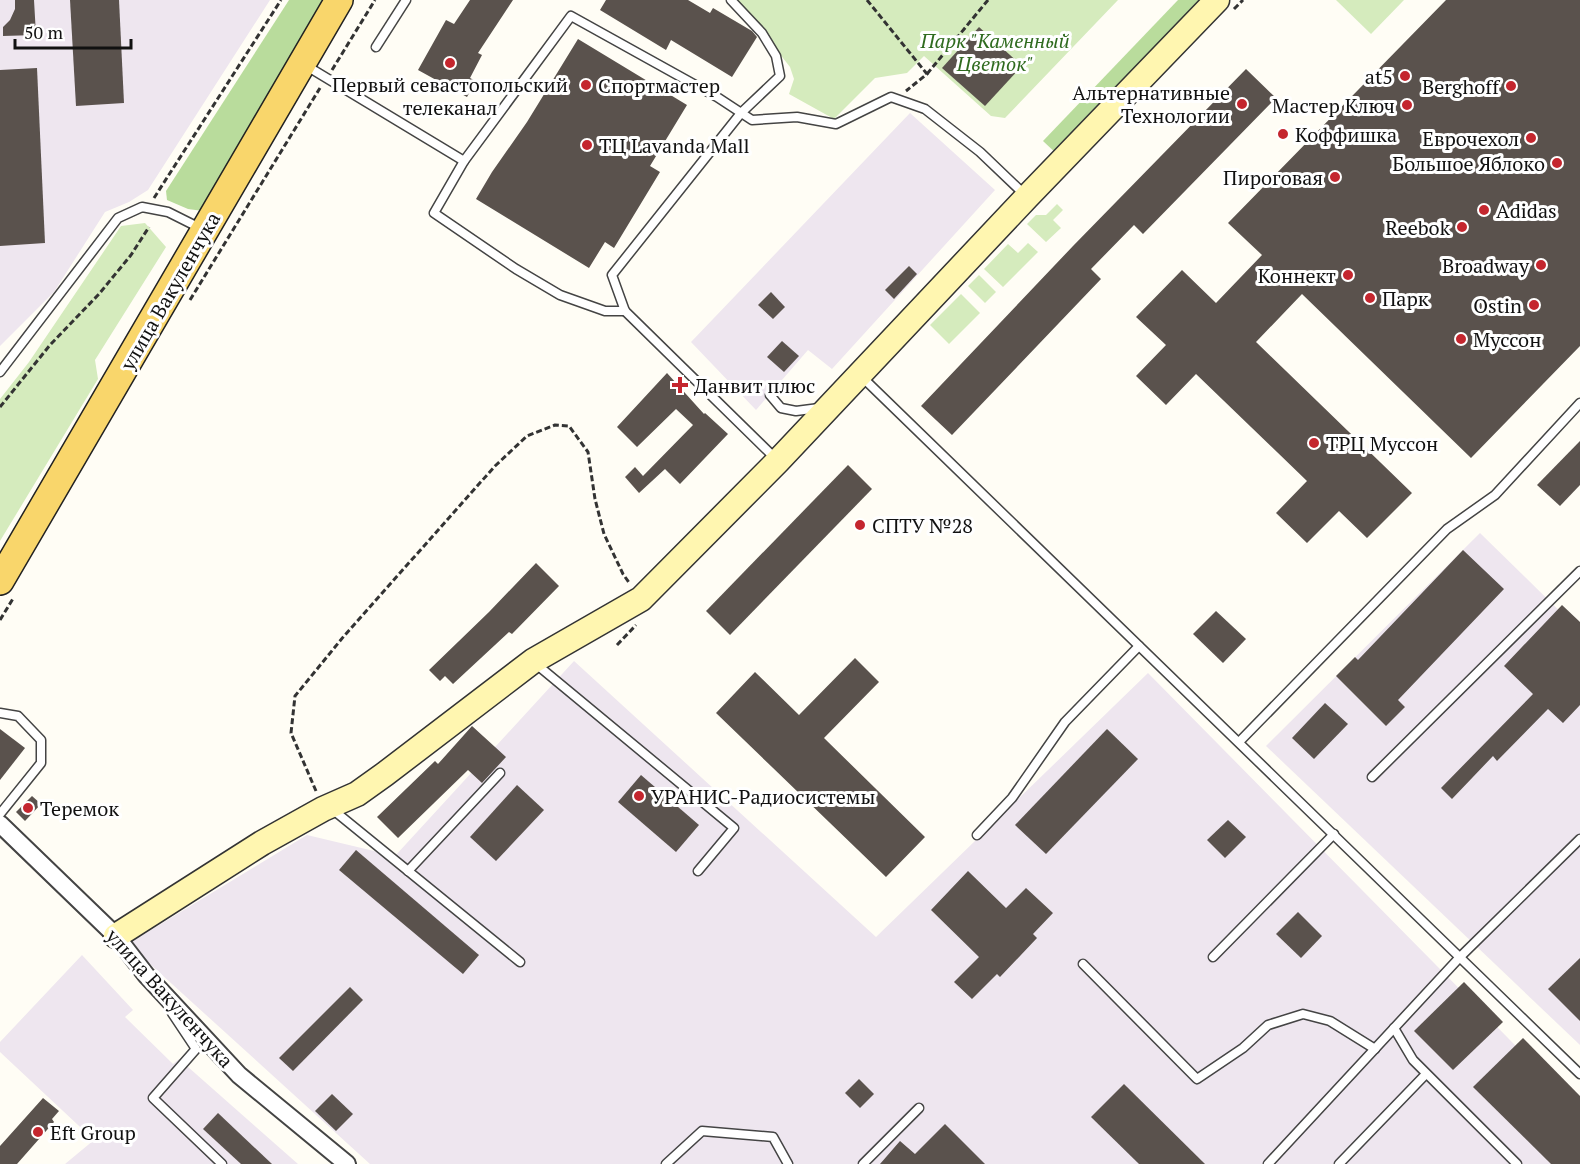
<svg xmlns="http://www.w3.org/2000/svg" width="1580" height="1164" viewBox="0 0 1580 1164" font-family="'PT Serif',serif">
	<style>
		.industrial { fill: #eee6ef }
		.green { fill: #d5ebbd }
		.forest { fill: #b9dc9c }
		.building { fill: #5a524d }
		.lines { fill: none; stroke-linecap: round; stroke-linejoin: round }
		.lane-casing { stroke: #444; stroke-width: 11 }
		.street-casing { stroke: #444; stroke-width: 20 }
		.secondary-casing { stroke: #333; stroke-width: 27 }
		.primary-casing { stroke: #222; stroke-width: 30 }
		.path { stroke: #333; stroke-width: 3; stroke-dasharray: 6 3; stroke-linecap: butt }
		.lane { stroke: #fff; stroke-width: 8 }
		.street { stroke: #fff; stroke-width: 16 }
		.secondary { stroke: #fff6b0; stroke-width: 24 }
		.primary { stroke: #f9d66b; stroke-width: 27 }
		.poi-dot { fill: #c4262e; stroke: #fff; stroke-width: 2 }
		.labels { text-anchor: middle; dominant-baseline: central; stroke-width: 6; stroke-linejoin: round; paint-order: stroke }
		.park-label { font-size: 20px; font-style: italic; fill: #2f6b1f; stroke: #fff }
		.poi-label { font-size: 20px; fill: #111; stroke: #fff; text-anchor: start }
		.street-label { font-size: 20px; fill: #111; stroke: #fff }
	</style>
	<rect width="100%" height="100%" fill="#fffdf5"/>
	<g class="industrial">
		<path d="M 0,0 L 270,0 L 148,190 L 129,202 L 105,212 L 54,292 L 0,346 Z"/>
		<path d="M 910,113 L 995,190 L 832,369 L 808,350 L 756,410 L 691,342 Z"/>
		<path d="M 1480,533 L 1580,631 L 1580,1045 L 1266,746 Z"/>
		<path d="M 574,661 L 876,937 L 1148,673 L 1580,1111 L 1580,1164 L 370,1164 L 128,944 L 307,835 L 395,856 Z"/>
		<path d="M 82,955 L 133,1010 L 125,1017 L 173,1064 L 179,1059 L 298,1164 L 65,1164 L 94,1140 L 0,1052 L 0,1042 Z"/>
	</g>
	<g class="green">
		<path d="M 737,0 L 1118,0 L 1005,118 L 991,116 L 924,56 L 907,73 L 875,78 L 834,119 L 789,94 L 794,79 L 790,67 Z"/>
		<path d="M 1336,0 L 1404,0 L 1371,34 Z"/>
		<path d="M 1057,204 L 1063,210 L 1053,220 L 1061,228 L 1046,242 L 1027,224 L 1036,215 L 1046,215 Z"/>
		<path d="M 145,223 L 166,247 L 95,360 L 98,379 L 0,541 L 0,399 L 29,362 L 121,226 Z"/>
		<path d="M 1028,243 L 1038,252 L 1003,287 L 984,269 L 1008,244 L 1018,253 Z"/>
		<path d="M 979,275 L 996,292 L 985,303 L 968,286 Z"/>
		<path d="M 961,294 L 980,313 L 949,344 L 930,325 Z"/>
	</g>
	<g class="forest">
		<path d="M 289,0 L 329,0 L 203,211 L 188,209 L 167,200 L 166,191 Z"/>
		<path d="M 1178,0 L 1207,0 L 1059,156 L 1043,141 Z"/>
	</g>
	<g class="building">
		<path d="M 15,0 L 34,0 L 36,35 L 3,36 L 3,27 L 10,20 L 15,9 Z"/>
		<path d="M 70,0 L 119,0 L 124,103 L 76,106 Z"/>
		<path d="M 470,0 L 513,0 L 478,53 L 482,55 L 470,78 L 476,81 L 467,97 L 418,70 L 446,20 L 454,24 Z"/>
		<path d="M 606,0 L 688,0 L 710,13 L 713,8 L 752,31 L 757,37 L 732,77 L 671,40 L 666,50 L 600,10 Z"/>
		<path d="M 1446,0 L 1580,0 L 1580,346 L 1471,458 L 1302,294 L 1256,342 L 1412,493 L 1367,538 L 1339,511 L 1307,543 L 1276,513 L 1307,481 L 1196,374 L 1166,405 L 1136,376 L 1166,345 L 1136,317 L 1182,270 L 1216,303 L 1262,255 L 1228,223 Z"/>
		<path d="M 979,27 L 1022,66 L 985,106 L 942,68 Z"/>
		<path d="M 578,39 L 687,105 L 650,166 L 660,172 L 614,248 L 605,242 L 589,268 L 476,199 L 492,172 L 527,122 Z"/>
		<path d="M 37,68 L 45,243 L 0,246 L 0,70 Z"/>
		<path d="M 1246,69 L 1276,98 L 1143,234 L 1134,225 L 1091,269 L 1101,279 L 952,435 L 921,406 L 1073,246 Z"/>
		<path d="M 909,266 L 917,274 L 894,299 L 885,290 Z"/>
		<path d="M 771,292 L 785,307 L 773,319 L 758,305 Z"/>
		<path d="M 782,341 L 799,356 L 784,372 L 767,357 Z"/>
		<path d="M 667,373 L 704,414 L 705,413 L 728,434 L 680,484 L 665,469 L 639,493 L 625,477 L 635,467 L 643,476 L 693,425 L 676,409 L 637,447 L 617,427 Z"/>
		<path d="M 1580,441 L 1580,485 L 1560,506 L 1537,485 Z"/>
		<path d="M 848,465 L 872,489 L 730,635 L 706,611 Z"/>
		<path d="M 1463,550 L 1504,589 L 1398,700 L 1405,707 L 1386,726 L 1336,676 L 1355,657 L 1358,660 Z"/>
		<path d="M 536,563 L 559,586 L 512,634 L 509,632 L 453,684 L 445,676 L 440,681 L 429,670 L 489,612 Z"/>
		<path d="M 1562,605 L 1580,622 L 1580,705 L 1563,723 L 1548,709 L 1497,761 L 1493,756 L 1452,799 L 1441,788 L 1533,694 L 1504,666 Z"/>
		<path d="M 1216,611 L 1246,639 L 1223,663 L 1193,634 Z"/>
		<path d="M 855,658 L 879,682 L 824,738 L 925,837 L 886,877 L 716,713 L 755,672 L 799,715 Z"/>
		<path d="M 1325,703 L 1348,724 L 1314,759 L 1292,738 Z"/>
		<path d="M 472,726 L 506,757 L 482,783 L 468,770 L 398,838 L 377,817 L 435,761 L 438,764 Z"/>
		<path d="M 0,729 L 25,748 L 0,780 Z"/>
		<path d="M 1107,729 L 1138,759 L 1046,854 L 1015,825 Z"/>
		<path d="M 641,775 L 699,825 L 676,852 L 618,802 Z"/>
		<path d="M 517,785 L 544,810 L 496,861 L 470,837 Z"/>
		<path d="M 32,796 L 41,804 L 25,821 L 16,812 Z"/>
		<path d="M 1228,820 L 1246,837 L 1225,858 L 1207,840 Z"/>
		<path d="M 356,850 L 479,955 L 463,974 L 339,870 Z"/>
		<path d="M 968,871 L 1006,908 L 1026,888 L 1053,913 L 1033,934 L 1037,938 L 1000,977 L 997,974 L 972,999 L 954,982 L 979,957 L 931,910 Z"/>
		<path d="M 1298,912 L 1322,936 L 1301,958 L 1276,934 Z"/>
		<path d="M 1580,958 L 1580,1021 L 1548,989 Z"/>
		<path d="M 1464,982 L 1503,1022 L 1453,1070 L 1414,1031 Z"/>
		<path d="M 350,987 L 363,1000 L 293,1071 L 279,1058 Z"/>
		<path d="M 1523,1038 L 1580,1096 L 1580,1164 L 1551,1164 L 1473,1087 Z"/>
		<path d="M 859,1079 L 874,1094 L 860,1108 L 845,1093 Z"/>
		<path d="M 1124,1084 L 1205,1164 L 1139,1164 L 1091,1117 Z"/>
		<path d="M 332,1094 L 353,1114 L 336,1131 L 315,1111 Z"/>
		<path d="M 43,1098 L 59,1111 L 52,1119 L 54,1122 L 17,1164 L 0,1164 L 0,1146 Z"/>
		<path d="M 218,1113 L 272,1164 L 241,1164 L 203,1129 Z"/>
		<path d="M 945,1124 L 985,1164 L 880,1164 L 900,1141 L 915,1154 Z"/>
	</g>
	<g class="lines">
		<g class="lane-casing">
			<g id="lane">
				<path d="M 731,0 L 762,33 L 776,56 L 780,76 L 741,113 L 612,275 L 625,311 L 778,461"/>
				<path d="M 376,47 L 406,0"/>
				<path d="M 305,65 L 464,161 L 571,16 L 717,97 L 752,120 L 797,117 L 836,124 L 891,97 L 925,109 L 980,152 L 1025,195"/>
				<path d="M 464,161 L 434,213 L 516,269 L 560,295 L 605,311 L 625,311"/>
				<path d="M 0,372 L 118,218 L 142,207 L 168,212 L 202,229"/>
				<path d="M 861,376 L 1580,1074"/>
				<path d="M 770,395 L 781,408 L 796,411 L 819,408"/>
				<path d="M 536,664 L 734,828 L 698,871"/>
				<path d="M 0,713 L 18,716 L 41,740 L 41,763 L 0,814"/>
				<path d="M 1239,742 L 1447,529 L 1495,495 L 1580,403"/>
				<path d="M 1372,777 L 1580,571"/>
				<path d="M 332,809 L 520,962"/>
				<path d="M 977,835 L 1012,798 L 1065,722 L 1139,646"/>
				<path d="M 408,871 L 500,773"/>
				<path d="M 1213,957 L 1334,834"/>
				<path d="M 1083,964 L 1197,1079 L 1243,1048 L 1268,1025 L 1303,1014 L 1330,1021 L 1375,1049"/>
				<path d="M 172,1013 L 196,1049 L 153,1098 L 222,1164"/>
				<path d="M 1394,1028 L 1413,1060 L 1517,1164"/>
				<path d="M 666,1164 L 702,1131 L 773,1137 L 788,1164"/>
				<path d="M 863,1164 L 919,1108"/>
				<path d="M 1268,1164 L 1460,957 L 1580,839"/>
				<path d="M 1339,1164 L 1426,1074"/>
			</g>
		</g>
		<g class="street-casing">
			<path id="street" d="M 0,824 L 116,936 L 146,975 L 239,1075 L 347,1164"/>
		</g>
		<g class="secondary-casing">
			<path id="secondary" d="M 116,936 L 262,843 L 323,809 L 357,794 L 385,774 L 533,661 L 641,599 L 778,461 L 1027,197 L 1217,0"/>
		</g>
		<g class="primary-casing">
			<path id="primary" d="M 0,581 L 339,0"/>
		</g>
		<g class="path">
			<path d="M 867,0 L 927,74 L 906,91"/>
			<path d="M 1234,9 L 1243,0"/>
			<path d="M 332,70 L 375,0"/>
			<path d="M 927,74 L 988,0"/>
			<path d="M 154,198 L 281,0"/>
			<path d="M 190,300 L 320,88"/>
			<path d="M 0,407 L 50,345 L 99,294 L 131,255 L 149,227"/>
			<path d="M 0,620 L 14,597"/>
			<path d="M 617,645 L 636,625"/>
			<path d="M 316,791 L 291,733 L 295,696 L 344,636 L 495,466 L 527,436 L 555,425 L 569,426 L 588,452 L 595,499 L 604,534 L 623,574 L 630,584"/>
		</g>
		<use href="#lane" class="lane"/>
		<use href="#street" class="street"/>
		<use href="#secondary" class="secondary"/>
		<use href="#primary" class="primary"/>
	</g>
	<g class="poi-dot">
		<circle cx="450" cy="63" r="6"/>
		<circle cx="1405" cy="76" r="6"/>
		<circle cx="586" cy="85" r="6"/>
		<circle cx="1511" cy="86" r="6"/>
		<circle cx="1242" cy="104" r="6"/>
		<circle cx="1407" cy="105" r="6"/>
		<circle cx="1283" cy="134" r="6"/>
		<circle cx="1531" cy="138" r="6"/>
		<circle cx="587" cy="145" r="6"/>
		<circle cx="1557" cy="163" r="6"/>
		<circle cx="1335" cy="177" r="6"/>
		<circle cx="1484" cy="210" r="6"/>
		<circle cx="1462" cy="227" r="6"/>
		<circle cx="1541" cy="265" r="6"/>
		<circle cx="1348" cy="275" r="6"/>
		<circle cx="1370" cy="298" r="6"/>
		<circle cx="1534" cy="305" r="6"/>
		<circle cx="1461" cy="339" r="6"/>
		<path d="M677 376h6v6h6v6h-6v6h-6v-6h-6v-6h6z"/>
		<circle cx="1314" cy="443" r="6"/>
		<circle cx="860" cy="525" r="6"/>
		<circle cx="639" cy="796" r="6"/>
		<circle cx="28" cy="808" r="6"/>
		<circle cx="38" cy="1132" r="6"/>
	</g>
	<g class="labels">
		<g class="park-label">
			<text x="995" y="40">Парк "Каменный<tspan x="995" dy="23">Цветок"</tspan></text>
		</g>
		<g class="poi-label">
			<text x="1393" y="76" text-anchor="end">at5</text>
			<text x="450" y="84" text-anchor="middle">Первый севастопольский<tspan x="450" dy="23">телеканал</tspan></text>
			<text x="598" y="85">Спортмастер</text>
			<text x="1499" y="86" text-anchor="end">Berghoff</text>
			<text x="1230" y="92" text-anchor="end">Альтернативные<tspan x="1230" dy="23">Технологии</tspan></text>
			<text x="1395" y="105" text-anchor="end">Мастер Ключ</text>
			<text x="1295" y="134">Коффишка</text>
			<text x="1519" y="138" text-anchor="end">Еврочехол</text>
			<text x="599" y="145">ТЦ Lavanda Mall</text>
			<text x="1545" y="163" text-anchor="end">Большое Яблоко</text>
			<text x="1323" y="177" text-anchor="end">Пироговая</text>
			<text x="1496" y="210">Adidas</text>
			<text x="1450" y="227" text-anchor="end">Reebok</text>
			<text x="1529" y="265" text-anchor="end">Broadway</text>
			<text x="1336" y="275" text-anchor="end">Коннект</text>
			<text x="1382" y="298">Парк</text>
			<text x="1522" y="305" text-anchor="end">Ostin</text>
			<text x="1473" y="339">Муссон</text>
			<text x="694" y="385">Данвит плюс</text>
			<text x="1326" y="443">ТРЦ Муссон</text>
			<text x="872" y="525">СПТУ №28</text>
			<text x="651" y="796">УРАНИС-Радиосистемы</text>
			<text x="40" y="808">Теремок</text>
			<text x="50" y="1132">Eft Group</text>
		</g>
		<g class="street-label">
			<text transform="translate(170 291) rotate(-60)">улица Вакуленчука</text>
			<text transform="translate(170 998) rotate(48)">улица Вакуленчука</text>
		</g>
	</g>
	<path d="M15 39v9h116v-9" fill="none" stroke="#111111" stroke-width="3"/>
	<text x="24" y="39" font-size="18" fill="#111111" stroke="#ffffff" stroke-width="4.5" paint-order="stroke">50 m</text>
</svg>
